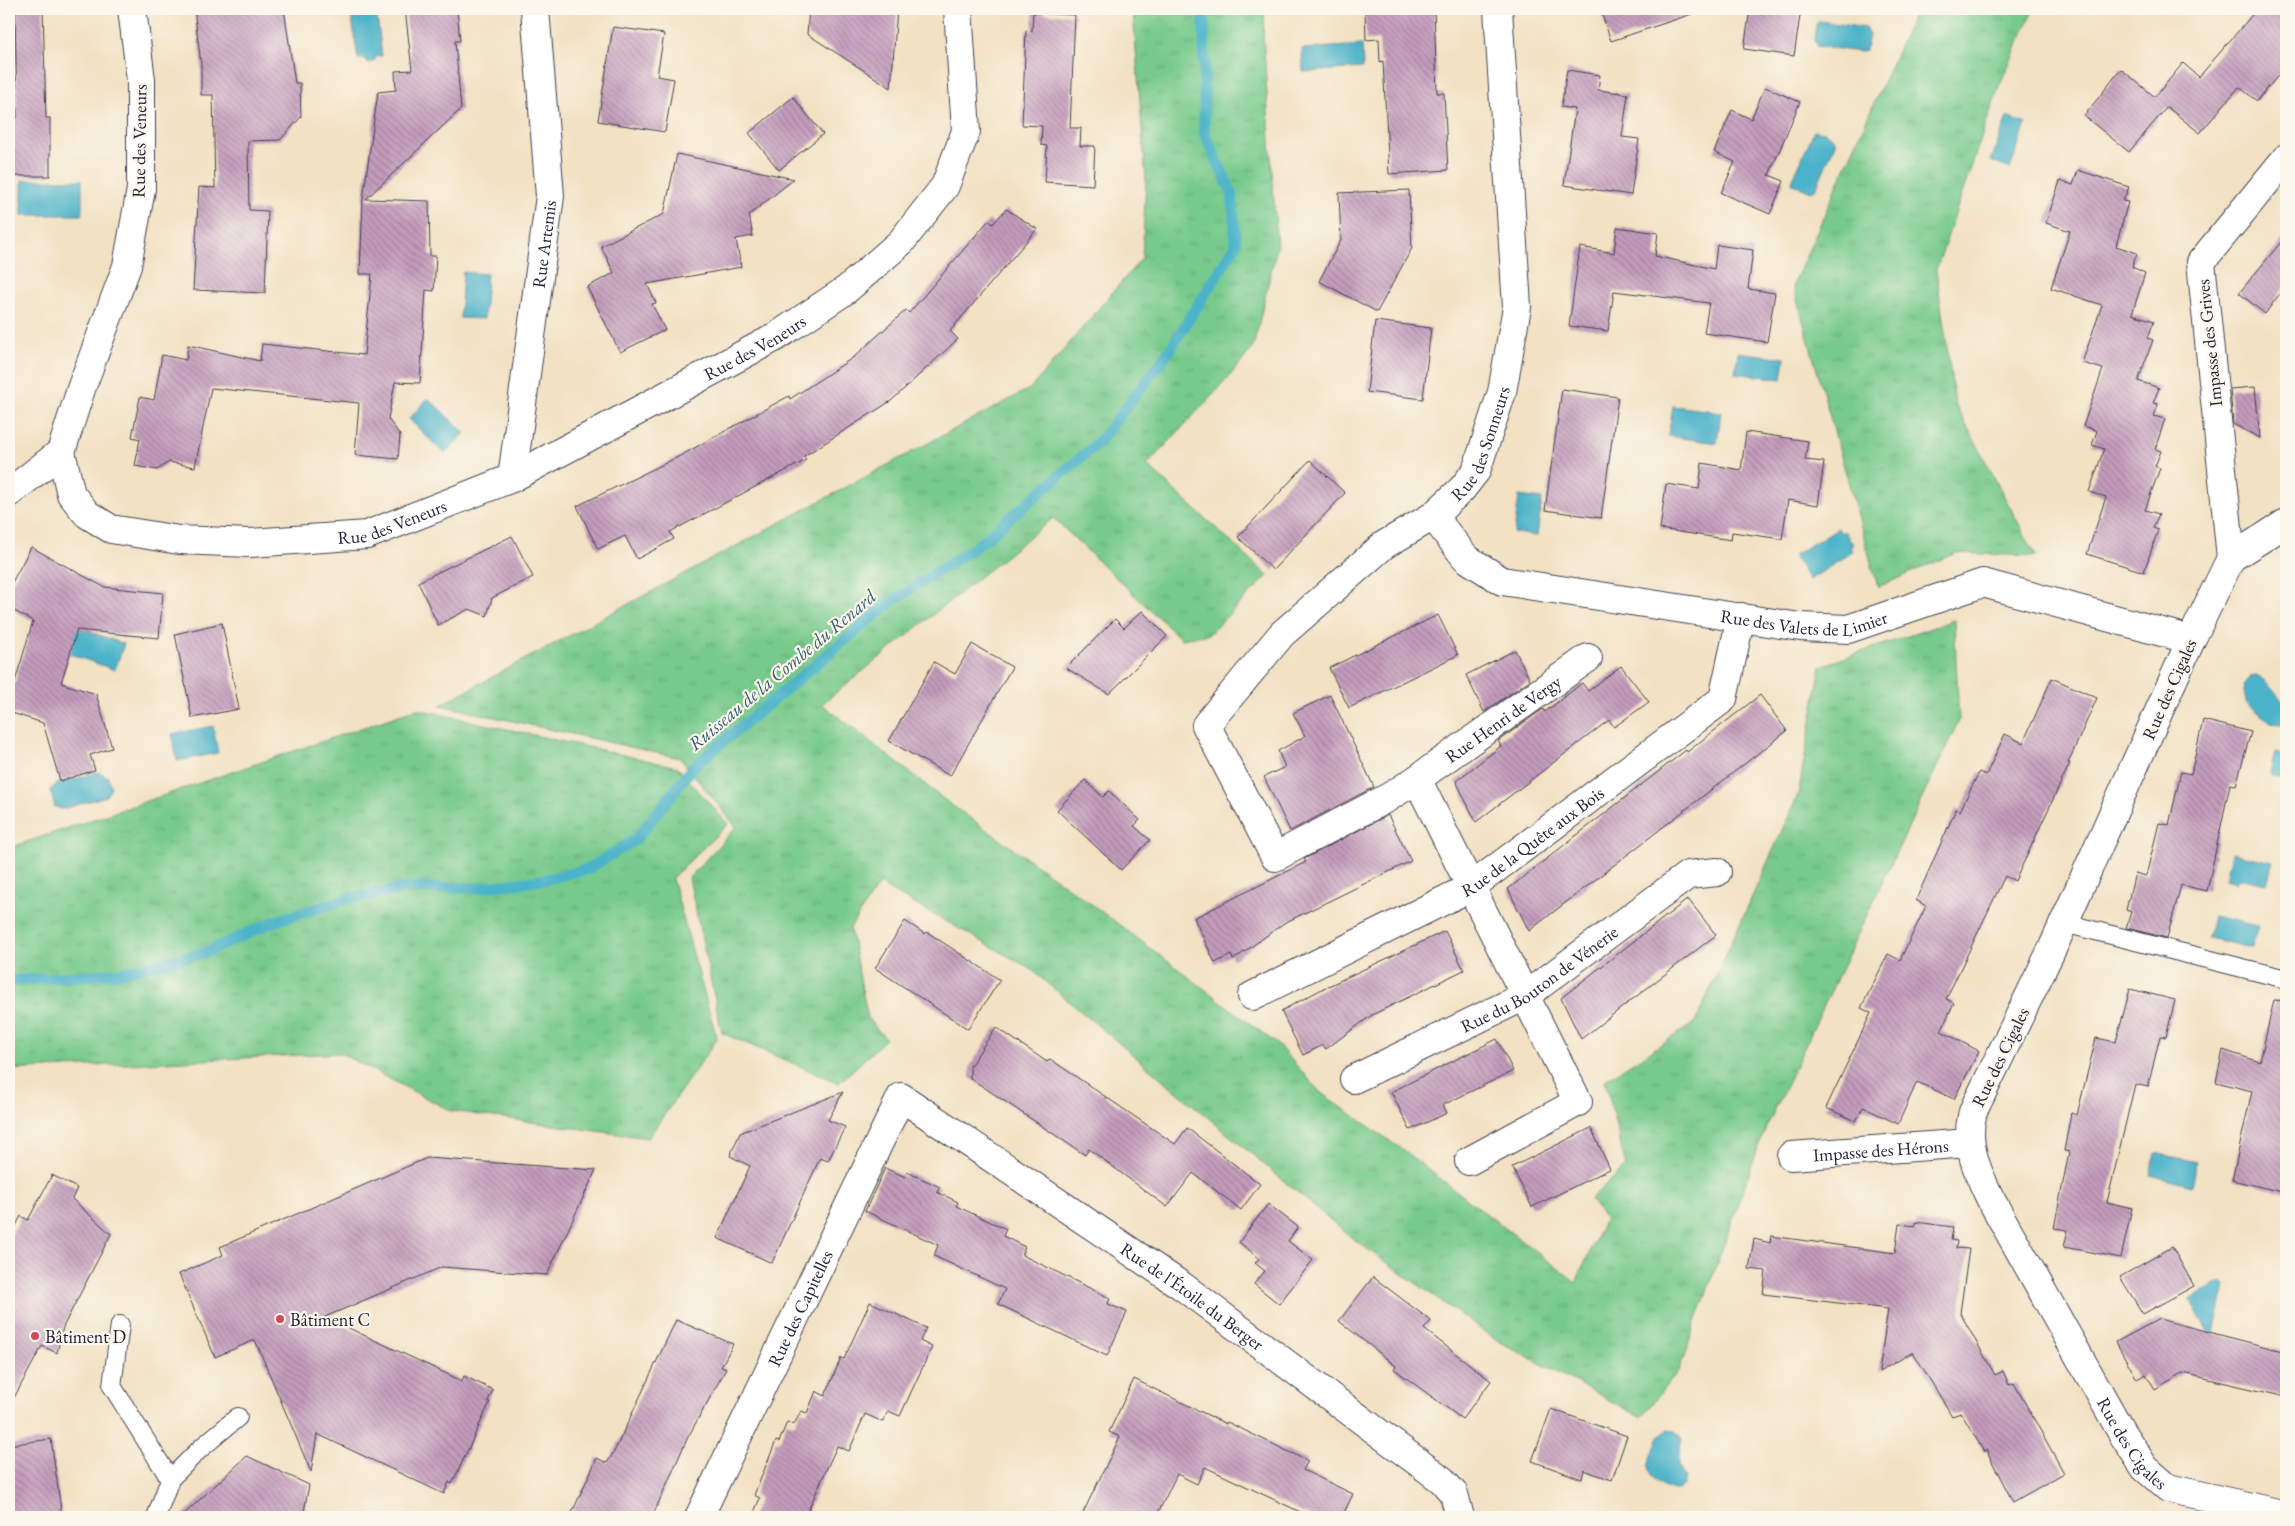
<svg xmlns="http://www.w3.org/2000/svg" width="2295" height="1526" viewBox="0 0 2295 1526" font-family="'EB Garamond',serif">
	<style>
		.grass { fill: url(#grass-tufts); stroke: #4d7664 }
		.water { fill: #4bb3c9; stroke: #366a82 }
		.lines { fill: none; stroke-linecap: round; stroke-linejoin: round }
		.stream { stroke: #4bb3c9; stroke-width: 11 }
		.building { fill: url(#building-back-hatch) }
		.lane-casing { stroke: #413f4f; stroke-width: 20 }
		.street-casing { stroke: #413f4f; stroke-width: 30 }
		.lane { stroke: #fff; stroke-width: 18 }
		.street { stroke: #fff; stroke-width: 28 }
		.poi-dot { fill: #d1495b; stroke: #fbf7ec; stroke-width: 2 }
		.labels { text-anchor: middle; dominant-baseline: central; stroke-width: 4.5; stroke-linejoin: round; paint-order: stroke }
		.street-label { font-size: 18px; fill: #22223b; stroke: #fbf7ec }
		.poi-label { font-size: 18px; fill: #22223b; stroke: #fbf7ec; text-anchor: start }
		.water-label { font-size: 19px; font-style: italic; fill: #325c74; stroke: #fbf7ec }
	</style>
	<defs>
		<pattern id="grass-tufts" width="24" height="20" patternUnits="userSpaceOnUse" patternTransform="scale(1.25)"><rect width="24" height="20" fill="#78ca8c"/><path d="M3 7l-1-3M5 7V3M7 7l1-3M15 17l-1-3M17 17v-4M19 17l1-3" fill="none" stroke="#68ad7a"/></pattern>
		<pattern id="building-back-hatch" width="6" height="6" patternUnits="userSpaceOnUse" patternTransform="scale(1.25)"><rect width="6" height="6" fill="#c49cbc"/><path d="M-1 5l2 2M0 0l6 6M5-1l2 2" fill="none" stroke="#9f7f9a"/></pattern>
	</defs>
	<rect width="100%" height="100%" fill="#fbf7ec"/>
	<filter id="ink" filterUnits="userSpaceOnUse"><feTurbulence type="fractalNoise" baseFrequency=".02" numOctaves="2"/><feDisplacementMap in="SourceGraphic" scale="10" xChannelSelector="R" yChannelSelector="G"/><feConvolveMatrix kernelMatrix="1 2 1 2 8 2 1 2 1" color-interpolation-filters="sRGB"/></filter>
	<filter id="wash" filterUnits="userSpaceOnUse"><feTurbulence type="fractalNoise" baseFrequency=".0096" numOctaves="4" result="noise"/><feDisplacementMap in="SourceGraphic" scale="20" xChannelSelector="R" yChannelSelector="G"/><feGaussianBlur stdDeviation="1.12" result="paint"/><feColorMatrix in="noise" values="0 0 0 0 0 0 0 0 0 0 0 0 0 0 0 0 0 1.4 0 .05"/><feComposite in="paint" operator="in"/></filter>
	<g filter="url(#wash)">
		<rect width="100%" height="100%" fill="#f2e1c3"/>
		<g class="grass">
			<path d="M 1095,9 L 1265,9 L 1263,34 L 1277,246 L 1253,348 L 1222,385 L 1147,465 L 1268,576 L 1209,634 L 1181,639 L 1053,518 L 822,704 L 950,804 L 1086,900 L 1186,975 L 1277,1044 L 1321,1093 L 1400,1148 L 1576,1282 L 1605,1219 L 1590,1199 L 1626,1167 L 1605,1080 L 1695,1023 L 1798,795 L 1821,666 L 1954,620 L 1959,720 L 1762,1137 L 1679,1370 L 1641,1417 L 1493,1338 L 1352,1238 L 1028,967 L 879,884 L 850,928 L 868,1019 L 886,1039 L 839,1083 L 722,1033 L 689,878 L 736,827 L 680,758 L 440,705 L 1031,388 L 1142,258 L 1146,180 L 1133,11 Z"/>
			<path d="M 1916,9 L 2034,9 L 1999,86 L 1936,270 L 1955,404 L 2036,556 L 1956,553 L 1878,587 L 1793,285 Z"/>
			<path d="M 417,709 L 677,767 L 728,824 L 672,878 L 717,1039 L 648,1138 L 451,1111 L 340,1053 L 9,1070 L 9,848 Z"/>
		</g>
		<g class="water">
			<path d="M 376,9 L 382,56 L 377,56 L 374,61 L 369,63 L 364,58 L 358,59 L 351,12 Z"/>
			<path d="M 1820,21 L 1865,28 L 1869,34 L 1866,50 L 1860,52 L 1817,46 L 1814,40 L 1816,24 Z"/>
			<path d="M 1362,45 L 1363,68 L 1303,72 L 1302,49 Z"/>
			<path d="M 2007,117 L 2026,124 L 2010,169 L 1991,161 Z"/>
			<path d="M 1814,131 L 1825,132 L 1835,140 L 1835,144 L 1816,188 L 1811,192 L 1793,184 L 1792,181 Z"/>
			<rect x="22" y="180" width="60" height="35"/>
			<path d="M 463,272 L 487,274 L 484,319 L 460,318 Z"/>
			<path d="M 1738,352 L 1785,358 L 1782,379 L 1735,373 Z"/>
			<path d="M 428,398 L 465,433 L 445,454 L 409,419 Z"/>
			<path d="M 1673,406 L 1721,412 L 1717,443 L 1668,436 Z"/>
			<path d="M 1519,496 L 1542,499 L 1537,536 L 1514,533 Z"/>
			<path d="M 1838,528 L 1841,533 L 1844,531 L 1853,544 L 1850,546 L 1853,552 L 1809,580 L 1794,555 Z"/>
			<path d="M 76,627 L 124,644 L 115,670 L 67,653 Z"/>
			<path d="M 2256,676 C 2268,680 2277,694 2285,705 L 2286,721 L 2283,724 L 2271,723 L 2246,702 L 2243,685 L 2250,677 Z"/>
			<path d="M 213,726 L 218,753 L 177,761 L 172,734 Z"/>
			<path d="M 2275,752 L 2286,755 L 2286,780 L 2269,776 Z"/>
			<path d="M 98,772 L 108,777 L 111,788 L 106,796 L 63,809 L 55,807 L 50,790 L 57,784 Z"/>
			<path d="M 2231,853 L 2273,862 L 2267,884 L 2238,878 L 2236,883 L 2225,880 Z"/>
			<path d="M 2213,916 L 2258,926 L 2252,948 L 2208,938 Z"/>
			<path d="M 2155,1153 L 2197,1162 L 2192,1186 L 2150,1175 Z"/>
			<path d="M 2221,1282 L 2225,1286 L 2224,1290 L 2214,1333 L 2210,1335 L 2190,1300 Z"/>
			<path d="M 1668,1430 L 1675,1431 L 1682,1439 L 1679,1454 L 1679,1466 L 1685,1479 L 1683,1485 L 1678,1490 C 1664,1490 1650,1479 1648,1466 L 1659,1436 Z"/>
		</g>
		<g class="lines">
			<path class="stream" d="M 9,981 L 119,973 L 204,953 L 273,922 L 347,899 L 408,888 L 479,888 L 543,880 L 588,869 L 636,839 L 694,766 L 892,601 L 977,546 L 1099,442 L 1165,357 L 1236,245 L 1232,193 L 1204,133 L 1204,9"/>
		</g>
		<g id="blocks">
			<g class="building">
				<path d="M 15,9 L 43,9 L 46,118 L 50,118 L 50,176 L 9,176 L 9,118 L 17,118 Z"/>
				<path d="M 194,9 L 284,9 L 295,83 L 300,83 L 301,117 L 280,140 L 248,141 L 249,210 L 268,211 L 265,293 L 193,290 L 199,187 L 215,188 L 213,95 L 201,95 L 201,64 Z"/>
				<path d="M 405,9 L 457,9 L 460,41 L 455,41 L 461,109 L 366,199 L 429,201 L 430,256 L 436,256 L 434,291 L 426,290 L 420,383 L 395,382 L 388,419 L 400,435 L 398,459 L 355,455 L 359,403 L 211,388 L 195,467 L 169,462 L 157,470 L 135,466 L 140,439 L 132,437 L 140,397 L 154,400 L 162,355 L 186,360 L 188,345 L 260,361 L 262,344 L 364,355 L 372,274 L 360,274 L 363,199 L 378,92 L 396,90 L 395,71 L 412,70 Z"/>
				<path d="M 809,9 L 897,9 L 891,88 L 807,34 Z"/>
				<path d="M 1365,9 L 1434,9 L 1437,93 L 1444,93 L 1448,170 L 1389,174 L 1383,61 L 1380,62 L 1379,39 L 1366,40 Z"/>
				<path d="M 1600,9 L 1691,9 L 1692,14 L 1611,41 Z"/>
				<path d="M 1750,9 L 1801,9 L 1794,56 L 1744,49 Z"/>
				<path d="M 2257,9 L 2286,9 L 2286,66 L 2257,101 L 2239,87 L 2200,133 L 2167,107 L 2129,152 L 2084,116 L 2121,69 L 2155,97 L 2183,63 L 2199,77 Z"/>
				<path d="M 1033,13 L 1075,15 L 1070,128 L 1081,128 L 1080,146 L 1095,146 L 1093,185 L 1045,182 L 1047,146 L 1041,145 L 1042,126 L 1022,125 L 1026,30 L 1032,31 Z"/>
				<path d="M 613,27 L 664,34 L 657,76 L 674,79 L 665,132 L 598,121 Z"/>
				<path d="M 1567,70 L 1600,75 L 1598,90 L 1628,94 L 1622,137 L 1639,139 L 1631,195 L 1564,185 L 1575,109 L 1561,107 Z"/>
				<path d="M 1765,87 L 1800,102 L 1769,175 L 1784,181 L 1770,214 L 1721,193 L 1735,162 L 1714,152 L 1732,110 L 1751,119 Z"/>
				<path d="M 793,97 L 823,134 L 779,170 L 749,133 Z"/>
				<path d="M 677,154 L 794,179 L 749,215 L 753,236 L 736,239 L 741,267 L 647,284 L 656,303 L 652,304 L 665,330 L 620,352 L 587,287 L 614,273 L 601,246 L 664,214 Z"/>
				<path d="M 2078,170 L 2129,187 L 2123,201 L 2128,202 L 2116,246 L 2137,253 L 2132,267 L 2145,273 L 2132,314 L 2154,321 L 2148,338 L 2153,340 L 2138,381 L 2159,388 L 2153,403 L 2158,404 L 2154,416 L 2165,419 L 2155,449 L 2161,451 L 2155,466 L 2160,468 L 2145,510 L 2159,514 L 2153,528 L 2158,530 L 2144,572 L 2087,554 L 2106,497 L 2089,492 L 2104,449 L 2092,445 L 2097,431 L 2083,426 L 2103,369 L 2082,363 L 2102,305 L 2051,288 L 2070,231 L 2046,223 L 2060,181 L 2073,185 Z"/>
				<path d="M 1409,190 L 1412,248 L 1377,312 L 1319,281 L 1341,240 L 1339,193 Z"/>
				<path d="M 1006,209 L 1037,229 L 950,331 L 958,339 L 891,401 L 804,456 L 806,460 L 670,532 L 674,539 L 637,559 L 625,536 L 598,549 L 577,506 L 678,457 L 789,396 L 790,399 L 854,357 L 906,310 L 909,313 L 989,220 L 993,224 Z"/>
				<path d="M 1617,227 L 1658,233 L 1655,256 L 1714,269 L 1717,245 L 1753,250 L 1748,289 L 1775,293 L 1767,342 L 1704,333 L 1709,303 L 1614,291 L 1608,331 L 1569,326 L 1580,247 L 1614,253 Z"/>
				<path d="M 2286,236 L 2286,285 L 2265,314 L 2239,293 Z"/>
				<path d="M 1375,321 L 1431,328 L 1423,399 L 1367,392 Z"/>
				<path d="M 2255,387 L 2260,438 L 2233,424 L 2230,389 Z"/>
				<path d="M 1562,389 L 1618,397 L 1601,518 L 1545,510 Z"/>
				<path d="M 1746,432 L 1808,441 L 1805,460 L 1824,462 L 1818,505 L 1788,500 L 1782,539 L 1732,532 L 1731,540 L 1660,529 L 1666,484 L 1699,489 L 1702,463 L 1741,470 Z"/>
				<path d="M 1310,460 L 1345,493 L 1273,570 L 1238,537 Z"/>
				<path d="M 512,536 L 533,577 L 492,598 L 487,616 L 469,609 L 438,625 L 418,582 Z"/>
				<path d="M 31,547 L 104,587 L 163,593 L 159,638 L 77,630 L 61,683 L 96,694 L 112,748 L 90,755 L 95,770 L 60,781 L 43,723 L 9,712 L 9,702 L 33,621 L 9,608 L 9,588 Z"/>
				<path d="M 1142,611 L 1167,636 L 1109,694 L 1066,668 L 1115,619 L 1124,628 Z"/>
				<path d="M 1438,615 L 1458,655 L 1349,708 L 1329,668 Z"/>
				<path d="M 222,623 L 239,709 L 192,718 L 175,634 Z"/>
				<path d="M 972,644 L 1012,667 L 950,776 L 889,741 L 934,662 L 955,674 Z"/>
				<path d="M 1515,650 L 1530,680 L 1484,712 L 1466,675 Z"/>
				<path d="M 1621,666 L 1649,702 L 1614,727 L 1609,720 L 1476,822 L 1456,781 L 1501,746 L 1498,741 L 1543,709 L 1545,712 L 1582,683 L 1588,691 Z"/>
				<path d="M 2052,678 L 2097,698 L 2068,763 L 2070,763 L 2015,881 L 2005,876 L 1946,999 L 1954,1003 L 1941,1031 L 1979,1051 L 1954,1099 L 1917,1082 L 1898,1124 L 1863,1107 L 1856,1121 L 1826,1108 L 1871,1013 L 1861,1008 L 1888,954 L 1900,960 L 1926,906 L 1916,900 L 1956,809 L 1960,811 L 1979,772 L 1986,775 L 2005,734 L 2023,743 Z"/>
				<path d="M 1330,695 L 1374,787 L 1290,831 L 1264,777 L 1285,767 L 1278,751 L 1305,736 L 1293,713 Z"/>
				<path d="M 1760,695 L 1787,731 L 1529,931 L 1508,889 L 1686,750 L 1687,752 Z"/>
				<path d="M 2203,720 L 2251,732 L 2236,785 L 2230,784 L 2207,891 L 2181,885 L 2167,938 L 2126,928 L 2131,912 L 2126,910 L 2135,873 L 2146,876 L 2159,823 L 2169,825 L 2181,772 L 2191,774 Z"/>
				<path d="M 1085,780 L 1103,797 L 1109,791 L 1122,803 L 1140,820 L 1134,826 L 1150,840 L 1121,870 L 1057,810 Z"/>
				<path d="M 1388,815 L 1411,861 L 1284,923 L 1233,960 L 1231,955 L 1215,963 L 1194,918 L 1306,862 L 1304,859 Z"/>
				<path d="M 1688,899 L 1716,935 L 1581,1039 L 1561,998 Z"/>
				<path d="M 905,921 L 925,934 L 927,932 L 1000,980 L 968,1029 L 875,968 Z"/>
				<path d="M 1445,931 L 1464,970 L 1372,1015 L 1326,1049 L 1323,1045 L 1303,1055 L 1281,1011 L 1322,989 Z"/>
				<path d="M 2130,989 L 2175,1000 L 2166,1037 L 2160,1036 L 2148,1087 L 2135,1084 L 2107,1202 L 2132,1208 L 2121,1258 L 2064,1247 L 2068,1230 L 2054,1228 L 2069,1152 L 2064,1151 L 2071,1113 L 2077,1115 L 2096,1038 L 2116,1042 Z"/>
				<path d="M 2274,1000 L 2286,1001 L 2286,1193 L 2232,1180 L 2252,1091 L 2216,1082 L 2223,1050 L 2260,1062 Z"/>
				<path d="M 996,1027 L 1047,1062 L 1050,1059 L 1175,1144 L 1187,1128 L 1260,1184 L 1241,1210 L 1193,1173 L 1167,1207 L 1089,1149 L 1085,1155 L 970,1078 L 970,1066 Z"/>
				<path d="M 1497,1039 L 1513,1071 L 1443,1105 L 1447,1113 L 1410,1130 L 1391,1092 Z"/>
				<path d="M 843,1092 L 828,1120 L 845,1127 L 828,1161 L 820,1158 L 772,1263 L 717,1238 L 750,1166 L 730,1156 L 740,1133 Z"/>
				<path d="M 1591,1128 L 1610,1169 L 1532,1207 L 1512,1167 Z"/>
				<path d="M 427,1158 L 596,1170 L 547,1275 L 442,1267 L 325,1317 L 462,1381 L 464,1376 L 493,1390 L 488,1401 L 490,1402 L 452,1484 L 449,1482 L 444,1494 L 317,1434 L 311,1472 L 255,1340 L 215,1357 L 179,1274 L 223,1255 L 220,1247 Z"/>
				<path d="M 885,1168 L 905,1177 L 907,1172 L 940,1187 L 937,1192 L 958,1202 L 956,1206 L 1006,1229 L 1003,1236 L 1025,1247 L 1022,1255 L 1110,1298 L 1108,1304 L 1127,1312 L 1107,1356 L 998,1304 L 1005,1289 L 934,1256 L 938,1245 L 865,1211 Z"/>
				<path d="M 52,1175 L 77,1188 L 72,1199 L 111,1234 L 63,1327 L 57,1353 L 42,1346 L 9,1407 L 9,1239 L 21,1216 L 28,1220 Z"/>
				<path d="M 1268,1204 L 1298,1227 L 1288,1241 L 1313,1260 L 1279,1304 L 1254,1284 L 1265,1271 L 1255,1263 L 1259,1258 L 1239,1242 Z"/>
				<path d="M 1916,1222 L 1953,1227 L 1951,1240 L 1957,1241 L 1956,1248 L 1969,1249 L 1960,1313 L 1995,1375 L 2003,1371 L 2009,1385 L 2014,1383 L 2064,1473 L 2013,1502 L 1986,1450 L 1984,1452 L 1961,1413 L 1952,1416 L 1913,1352 L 1879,1372 L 1888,1309 L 1763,1294 L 1766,1271 L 1749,1269 L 1754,1239 L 1770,1243 L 1771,1236 L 1895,1253 L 1899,1224 L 1916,1226 Z"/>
				<path d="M 2172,1247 L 2194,1286 L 2143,1314 L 2120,1277 Z"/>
				<path d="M 1373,1277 L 1431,1321 L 1424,1329 L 1491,1381 L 1462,1419 L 1394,1369 L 1396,1366 L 1339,1321 Z"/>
				<path d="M 870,1302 L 926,1328 L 920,1341 L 932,1347 L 900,1416 L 888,1411 L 883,1422 L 865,1414 L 849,1451 L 837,1446 L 805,1517 L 752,1517 L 760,1498 L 754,1495 L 776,1441 L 779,1442 L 787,1422 L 794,1425 L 801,1411 L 807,1413 L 816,1391 L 825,1396 L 841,1358 L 844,1359 Z"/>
				<path d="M 2159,1319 L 2286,1352 L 2286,1397 L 2183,1373 L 2155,1389 L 2146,1374 L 2137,1379 L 2116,1342 Z"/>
				<path d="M 676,1320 L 733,1344 L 721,1367 L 726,1369 L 688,1437 L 652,1517 L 570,1517 L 597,1458 L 607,1463 L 615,1450 Z"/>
				<path d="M 1134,1379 L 1226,1424 L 1227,1422 L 1308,1461 L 1303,1470 L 1353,1494 L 1342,1517 L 1311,1517 L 1205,1467 L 1197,1484 L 1177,1474 L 1156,1517 L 1081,1517 L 1120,1437 L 1109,1432 Z"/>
				<path d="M 1551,1409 L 1627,1436 L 1612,1480 L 1584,1470 L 1582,1479 L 1532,1461 Z"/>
				<path d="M 51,1439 L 62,1517 L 9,1517 L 9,1445 Z"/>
				<path d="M 247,1456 L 309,1485 L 303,1517 L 181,1517 Z"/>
			</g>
		</g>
	</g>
	<g filter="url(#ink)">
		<use href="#blocks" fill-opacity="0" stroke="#413f4f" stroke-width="1"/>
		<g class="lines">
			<g class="lane-casing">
				<g id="lane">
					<path d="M 2064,923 L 2286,979"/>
					<path d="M 120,1325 L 112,1386 L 170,1479 L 156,1517"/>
					<path d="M 170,1479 L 201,1448 L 238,1417"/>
				</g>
			</g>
			<g class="street-casing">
				<g id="street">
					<path id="s1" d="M 132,9 L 141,80 L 141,189 L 127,266 L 81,389 L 61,452 L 71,494 L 87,514 L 111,529 L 179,540 L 250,543 L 367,535 L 512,478 L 774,338 L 846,290 L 901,242 L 945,186 L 966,131 L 958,9"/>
					<path id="s2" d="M 512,478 L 550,196 L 535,9"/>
					<path d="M 9,493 L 61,452"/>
					<path id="s3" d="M 1433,516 L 1466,558 L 1502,581 L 1800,627 L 1848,629 L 1983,583 L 2191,640"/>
					<path id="s4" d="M 2286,523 L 2231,558 L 2191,640 L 2053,947 L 1981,1095 C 1978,1101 1973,1109 1972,1116 C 1965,1145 1978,1173 1990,1198 L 2122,1433 L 2145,1468 L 2168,1488 L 2286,1515"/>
					<path d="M 2231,558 L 2201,262 L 2286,158"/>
					<path id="s5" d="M 1417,779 L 1588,658"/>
					<path id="s6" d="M 1252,996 L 1471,887 L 1723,699 L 1741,617"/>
					<path id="s7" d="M 1354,1079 L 1525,996 L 1688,875 L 1717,872"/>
					<path id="s8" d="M 1791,1156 L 1970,1143"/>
					<path id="s9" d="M 1469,1161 L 1578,1102 L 1417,779 L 1389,797 L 1275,857 L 1206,725 L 1282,634 L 1384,545 L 1433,516 L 1462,489 L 1476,471 L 1502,392 L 1517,307 L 1498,9"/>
					<path id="s10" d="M 699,1517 L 901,1097 L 1182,1286 L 1442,1480 L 1454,1494 L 1460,1517"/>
				</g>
			</g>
			<use href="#lane" class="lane"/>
			<use href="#street" class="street"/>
		</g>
	</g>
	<g class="poi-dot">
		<circle cx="280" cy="1319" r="5"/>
		<circle cx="35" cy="1336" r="5"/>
	</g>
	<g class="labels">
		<g class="street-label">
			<text transform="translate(139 141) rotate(-89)">Rue des Veneurs</text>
			<text stroke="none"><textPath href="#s2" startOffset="236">Rue Artemis</textPath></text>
			<text transform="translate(2209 343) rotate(-96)">Impasse des Grives</text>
			<text stroke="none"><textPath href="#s1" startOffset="1242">Rue des Veneurs</textPath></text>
			<text stroke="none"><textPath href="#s9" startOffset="1196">Rue des Sonneurs</textPath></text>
			<text stroke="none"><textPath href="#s1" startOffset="838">Rue des Veneurs</textPath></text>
			<text stroke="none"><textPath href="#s3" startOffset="402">Rue des Valets de Limier</textPath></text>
			<text transform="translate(2169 689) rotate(-66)">Rue des Cigales</text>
			<text stroke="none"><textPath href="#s5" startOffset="105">Rue Henri de Vergy</textPath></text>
			<text stroke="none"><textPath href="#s6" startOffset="321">Rue de la Quête aux Bois</textPath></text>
			<text stroke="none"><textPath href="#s7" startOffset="211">Rue du Bouton de Vénerie</textPath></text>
			<text transform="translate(2000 1057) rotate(-64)">Rue des Cigales</text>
			<text stroke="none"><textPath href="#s8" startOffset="90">Impasse des Hérons</textPath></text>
			<text stroke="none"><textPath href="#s10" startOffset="819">Rue de l'Étoile du Berger</textPath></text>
			<text stroke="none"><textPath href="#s10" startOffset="232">Rue des Capitelles</textPath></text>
			<text stroke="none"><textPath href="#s4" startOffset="1050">Rue des Cigales</textPath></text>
		</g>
		<g class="poi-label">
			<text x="290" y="1319">Bâtiment C</text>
			<text x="45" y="1336">Bâtiment D</text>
		</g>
		<g class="water-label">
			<text transform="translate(782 670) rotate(-40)">Ruisseau de la Combe du Renard</text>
		</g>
	</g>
	<rect width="2295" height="1526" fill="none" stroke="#fbf7ec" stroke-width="30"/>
</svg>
